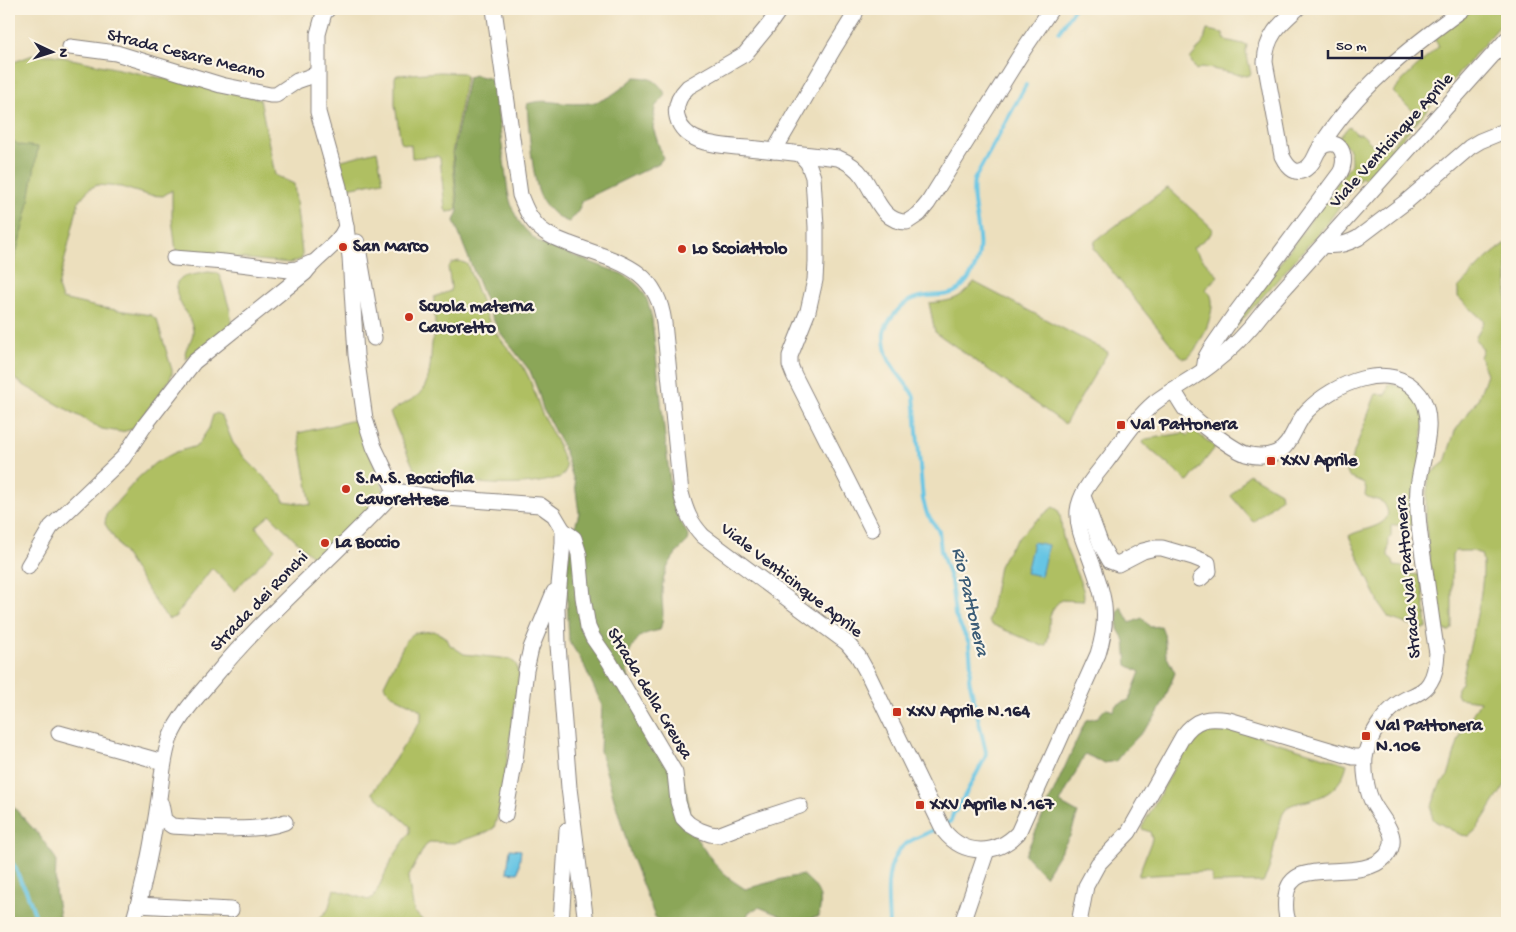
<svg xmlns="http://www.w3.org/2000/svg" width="1516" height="932" viewBox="0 0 1516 932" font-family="'Gochi Hand',sans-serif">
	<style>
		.green { fill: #afbf62; stroke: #68704e }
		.forest { fill: #8ba658; stroke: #56644a }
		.water { fill: #66c5e4; stroke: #447490 }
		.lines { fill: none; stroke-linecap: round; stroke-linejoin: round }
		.stream { stroke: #66c5e4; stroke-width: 4 }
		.minor-casing { stroke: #87807c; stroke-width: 17 }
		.minor { stroke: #fff; stroke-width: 15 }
		.poi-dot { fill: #c8321e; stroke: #fcf5e5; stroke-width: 2 }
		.labels { text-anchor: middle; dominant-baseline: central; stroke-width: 4.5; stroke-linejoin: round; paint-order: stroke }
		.street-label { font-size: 18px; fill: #22223b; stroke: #fcf5e5 }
		.poi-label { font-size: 18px; font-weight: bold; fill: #22223b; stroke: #fcf5e5; text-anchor: start }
		.water-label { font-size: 19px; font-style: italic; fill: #3a5b76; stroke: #fcf5e5 }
	</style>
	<rect width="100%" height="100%" fill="#fcf5e5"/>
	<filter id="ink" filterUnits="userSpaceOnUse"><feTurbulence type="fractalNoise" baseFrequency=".02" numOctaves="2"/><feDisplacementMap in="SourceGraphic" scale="10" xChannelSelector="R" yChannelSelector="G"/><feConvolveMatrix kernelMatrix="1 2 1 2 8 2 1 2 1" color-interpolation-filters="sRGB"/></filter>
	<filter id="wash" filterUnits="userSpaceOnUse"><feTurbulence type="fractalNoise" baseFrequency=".0096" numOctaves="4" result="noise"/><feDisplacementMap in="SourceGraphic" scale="20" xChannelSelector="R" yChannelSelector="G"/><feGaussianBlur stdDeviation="1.12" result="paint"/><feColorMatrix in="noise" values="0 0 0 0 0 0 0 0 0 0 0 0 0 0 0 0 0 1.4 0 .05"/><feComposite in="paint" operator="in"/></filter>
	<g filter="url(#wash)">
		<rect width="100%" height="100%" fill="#ecdfbd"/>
		<g class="green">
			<path d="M 1472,9 L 1497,9 L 1505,20 L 1366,180 L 1361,177 L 1326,225 L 1235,328 L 1234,327 L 1351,164 C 1351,151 1349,145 1337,140 L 1349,126 L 1357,134 L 1362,134 L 1373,145 L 1380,138 L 1390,147 L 1418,117 L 1393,92 L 1404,79 L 1439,46 L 1432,36 Z"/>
			<path d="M 1207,30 L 1223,33 L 1225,40 L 1247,45 L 1246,51 L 1251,74 L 1246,76 L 1202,67 L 1196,70 L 1190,59 L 1203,43 Z"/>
			<path d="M 33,55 L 53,55 L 260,99 L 275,175 L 294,184 L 302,253 L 302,259 L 290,263 L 183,253 L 176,251 L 172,219 L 172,190 L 163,196 L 147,195 L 121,187 L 97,185 L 89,189 L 79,201 L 58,287 L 62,299 L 97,307 L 151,315 L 157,320 L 172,370 L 172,374 L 169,381 L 133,429 L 121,432 L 102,429 L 25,386 L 9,375 L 9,66 L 14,62 Z"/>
			<path d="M 440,72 L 463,73 L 466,76 L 452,153 L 457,207 L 455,211 L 447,212 L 445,209 L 440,158 L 437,156 L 412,158 L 411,145 L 401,143 L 395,105 L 395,77 L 397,75 Z"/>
			<path d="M 377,151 L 383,181 L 348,188 L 345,185 L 338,161 Z"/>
			<path d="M 1168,188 L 1211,227 L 1212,231 L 1210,235 L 1193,248 L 1218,276 L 1206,289 C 1208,292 1210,293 1211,296 C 1217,311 1199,350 1187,358 L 1183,358 L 1174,348 L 1094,249 L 1095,241 L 1164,190 Z"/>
			<path d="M 1507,242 L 1507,782 L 1476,830 L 1469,836 L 1461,835 L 1435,821 L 1432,817 L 1432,806 L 1439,786 L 1448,776 L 1459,738 L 1480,701 L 1458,698 L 1456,694 L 1457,689 L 1461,683 C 1467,656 1490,576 1481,554 L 1473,551 L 1456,551 L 1452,555 L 1452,628 L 1450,631 L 1441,630 L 1439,623 C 1433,576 1419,520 1430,474 L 1445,462 L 1455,431 L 1478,399 L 1487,374 L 1480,357 L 1483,349 L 1475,339 L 1484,321 L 1458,297 L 1458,288 L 1486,259 Z"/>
			<path d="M 459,261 L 467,264 L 487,317 L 498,336 L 524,368 L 530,380 L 542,414 L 557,442 L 566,466 L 565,472 L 561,477 C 516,491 467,482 421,476 L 415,471 L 390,413 C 398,405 408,403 417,396 C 432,383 430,361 432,344 C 432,340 435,337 435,333 C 436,321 433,309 434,297 L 450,291 L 451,287 L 448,267 L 452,263 Z"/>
			<path d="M 208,272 L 217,273 L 220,276 L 230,310 L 232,328 L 186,359 C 182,347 194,342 193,330 C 190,312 173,302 177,282 L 182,277 Z"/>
			<path d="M 974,282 L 1108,352 L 1065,424 L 935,332 L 929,303 C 951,301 960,300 974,282 Z"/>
			<path d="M 1389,384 L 1406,388 L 1425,411 L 1414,525 L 1393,525 L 1391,526 L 1391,537 L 1389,538 L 1388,556 L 1393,560 L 1394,566 L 1404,567 L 1406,574 L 1421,575 L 1427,627 L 1422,629 L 1389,618 L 1380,605 L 1349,536 C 1360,528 1398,527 1385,505 C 1382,499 1370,500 1365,495 L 1366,489 L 1364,484 L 1349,477 L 1347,471 L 1375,396 L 1376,394 L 1386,395 Z"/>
			<path d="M 217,413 L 222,416 L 233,443 L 245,458 L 281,494 L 284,501 L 311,505 L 298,433 L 359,419 L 362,434 L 385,493 L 317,561 L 270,515 L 256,527 L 275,549 L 234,591 L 212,568 L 175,617 L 169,619 L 162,612 L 105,524 L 106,515 L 116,503 L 138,478 L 155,463 L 176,452 L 197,446 L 209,428 L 213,415 Z"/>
			<path d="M 1193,430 L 1214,446 L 1214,449 L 1188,482 L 1144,444 L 1143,442 L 1146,439 L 1184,433 L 1188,436 Z"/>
			<path d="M 1249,474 L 1280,492 L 1281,498 L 1253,522 L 1231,496 Z"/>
			<path d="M 1053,507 L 1058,510 C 1062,519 1061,527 1063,537 C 1065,547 1070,557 1074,567 C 1077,577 1087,591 1083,601 L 1061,600 C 1043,615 1053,625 1046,645 L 1042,646 L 991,624 L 989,621 L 999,566 C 1011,541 1031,524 1053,507 Z"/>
			<path d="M 434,631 L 446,637 L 450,645 L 464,654 L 510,659 L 516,664 L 519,674 L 501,804 L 494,828 L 485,833 L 454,843 L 429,842 L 424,848 L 408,878 L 414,911 L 422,920 L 439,923 L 314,923 L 328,910 L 334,889 L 368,900 L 374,897 L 392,859 L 410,832 L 410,826 L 372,793 L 421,720 L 421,711 C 410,701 390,699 384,685 L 406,640 L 414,633 Z"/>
			<path d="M 1206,726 L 1227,727 L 1347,764 C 1342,785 1329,796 1307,801 C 1299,803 1289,803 1284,812 C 1282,814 1281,820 1280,823 C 1273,843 1274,864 1263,882 L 1217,883 L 1212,882 L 1212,875 L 1205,872 L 1138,876 L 1152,839 L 1150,832 L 1142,829 L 1142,827 L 1190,739 L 1196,731 Z"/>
		</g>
		<g class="forest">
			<path d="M 474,75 L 492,79 L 494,83 L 508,192 C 513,216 521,228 540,243 L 622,274 C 644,287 647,295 652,319 L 672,501 L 678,517 L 689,537 L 688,541 C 670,558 661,573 662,599 C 663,612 664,617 660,630 C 643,634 639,634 631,650 C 613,682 660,728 674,756 C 682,772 686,789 689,807 C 690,814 690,823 692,830 C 694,837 717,867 723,873 C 729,879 738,884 745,889 L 786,878 L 803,875 C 819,888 824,897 818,917 L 795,922 L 759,907 L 749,912 L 744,923 L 663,923 L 655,917 L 631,856 L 600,751 L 602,705 L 583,663 L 569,641 L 566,576 L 570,545 L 579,513 L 575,484 L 563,447 L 543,409 L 538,391 L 530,371 L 499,331 L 491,315 L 454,221 L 458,211 L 453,154 L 468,77 Z"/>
			<path d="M 635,77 C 652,78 656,79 666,95 L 655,107 L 653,128 L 663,158 L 659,163 L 583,200 L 577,213 L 569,222 C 555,218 542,204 538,190 C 531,164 529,131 527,104 C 539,100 548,101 561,103 C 598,106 607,101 635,77 Z"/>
			<path d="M 9,138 L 19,145 L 38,147 L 28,207 L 9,282 Z"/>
			<path d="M 1121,607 L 1130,623 L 1142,618 L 1150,627 L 1161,626 L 1164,634 L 1166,655 L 1175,673 C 1169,687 1164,704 1155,717 C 1144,733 1127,745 1116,761 L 1104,763 L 1085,754 L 1060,803 L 1078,813 L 1070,836 L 1045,876 L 1025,855 L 1086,720 L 1098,717 L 1106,708 L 1113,711 L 1116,705 L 1129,700 L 1140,672 L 1127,665 L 1125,641 L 1118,629 L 1118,612 Z"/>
			<path d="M 9,802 L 39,835 L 56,859 L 55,890 L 60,923 L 9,923 Z"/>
		</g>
		<g class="water">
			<path d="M 1033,542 L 1048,545 L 1041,576 L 1026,573 Z"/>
			<path d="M 510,849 L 521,850 L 518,873 L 507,872 Z"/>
		</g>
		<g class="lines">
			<g class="stream">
				<path d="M 1059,32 L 1074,9"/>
				<path d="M 944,825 L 951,821 L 953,814 L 958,808 L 985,758 L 986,752 L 969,679 L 971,665 L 969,643 L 955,615 L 951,581 L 941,551 L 939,531 L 927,514 L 923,500 L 914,397 C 907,382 893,372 887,355 C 885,348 883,341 884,333 C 886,321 902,303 913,299 C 940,290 953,305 972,273 C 990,243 969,211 974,180 L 1026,85"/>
				<path d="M 9,859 L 15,867 L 21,882 L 26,890 L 38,923"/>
				<path d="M 889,923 C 888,898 883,865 903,846 C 912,838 927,834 938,828"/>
			</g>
		</g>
	</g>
	<g filter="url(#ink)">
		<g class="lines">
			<g class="minor-casing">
				<g id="minor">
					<path d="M 494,9 L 520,195 C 524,205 527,214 534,222 C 543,234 557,239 570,244 C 616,262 657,266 664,323 L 681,493 C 686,512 690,522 703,536 L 847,643 L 858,656 L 868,674 L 944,831 C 964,856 996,856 1018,833 L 1098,654 C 1111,613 1103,593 1089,555 C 1083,540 1077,527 1078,511 C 1080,492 1095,476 1106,462 C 1121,443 1135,419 1154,403 C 1172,389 1193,379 1211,365 C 1231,350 1249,331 1264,311 L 1507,39"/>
					<path d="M 780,9 L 768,26 L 745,54 L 688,87 C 668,107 675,131 701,141 C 719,147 739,147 758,149 C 785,152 811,155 838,158 C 848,162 857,168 863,177 C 876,195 881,222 907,222 L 919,214 L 928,203 L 1024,49 L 1051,9"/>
					<path d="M 70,47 L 116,53 L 221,85 L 270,95 L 276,95 L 297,81 L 317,74"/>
					<path d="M 1320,147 C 1356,89 1409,48 1463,9"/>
					<path d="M 774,151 L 834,48 L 855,14"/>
					<path d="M 800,154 L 808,163 L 813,177 L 816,227 L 816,262 L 815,280 L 808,311 L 790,356 L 790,365 L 794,375 L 872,529"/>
					<path d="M 357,242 L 374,338"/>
					<path d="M 1324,245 C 1337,247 1347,244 1358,238 L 1407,201 L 1470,147 L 1480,141 L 1507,130"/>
					<path d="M 174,258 L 224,262 L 289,270 L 297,269 L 311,263"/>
					<path d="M 1204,370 L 1206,357 L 1210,350 L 1235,314 L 1340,173 C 1347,162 1344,138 1325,145 C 1315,149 1317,159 1309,166 C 1297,178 1288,168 1282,156 L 1265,62 C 1266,36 1279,25 1297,9"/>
					<path d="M 1173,390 C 1177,396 1181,403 1185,409 C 1197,422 1230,448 1246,454 C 1256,457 1266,457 1276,453 C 1292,446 1295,423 1307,411 C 1333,384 1392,357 1420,395 C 1438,419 1421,460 1418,487 C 1416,515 1421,542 1425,570 C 1429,598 1432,625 1437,653 C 1436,663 1436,673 1430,682 C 1424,693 1412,695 1402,701 C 1384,712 1369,736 1365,757 C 1364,770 1366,787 1371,799 C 1378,817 1404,835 1386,856 C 1359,886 1290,852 1286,897 C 1285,907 1285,915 1289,923"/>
					<path d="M 395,491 L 433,497 L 540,505 L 554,515 L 563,530 L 563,543 L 557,607 L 558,645 L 569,788 L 586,923"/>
					<path d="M 1083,496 L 1101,545 L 1110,561 L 1118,564 L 1143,551 L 1155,548 L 1162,548 L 1193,557 L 1208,563 L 1209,571 L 1200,579"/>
					<path d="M 563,530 L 574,538 L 579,554 L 583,597 L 588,627 L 593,638 L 609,661 L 675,773 L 678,802 L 683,818 L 689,824 L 699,830 L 710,834 L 718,835 L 754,821 L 800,806"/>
					<path d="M 28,566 L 51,527 L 123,458 L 145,425 L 194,362 L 305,273 C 317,256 337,247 346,227"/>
					<path d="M 59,733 L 163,762"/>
					<path d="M 161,804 L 164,820 L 172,826 C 203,828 256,833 285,822"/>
					<path d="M 505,815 L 515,760 L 526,670 L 531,648 L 554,592"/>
					<path d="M 138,905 L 231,910"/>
					<path d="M 133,923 C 145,882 153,840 159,798 C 162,778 163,758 170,738 C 179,716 198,696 214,677 C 269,610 337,555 395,491 L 374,447 L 365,419 L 356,355 L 350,257 L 346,227 L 339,187 L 318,112 L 318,34 L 324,13 L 328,9"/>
					<path d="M 561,923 L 567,830"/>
					<path d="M 962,923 L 987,850"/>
					<path d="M 1079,923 L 1086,886 L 1098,864 L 1129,832 L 1183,736 C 1196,718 1208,717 1229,720 L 1353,757 L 1365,757"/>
				</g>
			</g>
			<use href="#minor" class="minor"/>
		</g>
	</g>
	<g class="poi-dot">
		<circle cx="343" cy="247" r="5"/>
		<circle cx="682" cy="249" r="5"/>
		<circle cx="409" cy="317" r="5"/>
		<rect x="1116" y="420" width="10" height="10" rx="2.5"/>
		<rect x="1266" y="456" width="10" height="10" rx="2.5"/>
		<circle cx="346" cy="489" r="5"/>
		<circle cx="325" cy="543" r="5"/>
		<rect x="892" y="707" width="10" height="10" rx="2.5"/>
		<rect x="1361" y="731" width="10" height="10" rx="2.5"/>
		<rect x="915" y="800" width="10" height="10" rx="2.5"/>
	</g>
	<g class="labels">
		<g class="street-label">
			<text transform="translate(186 55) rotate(14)">Strada Cesare Meano</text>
			<text transform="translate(1392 141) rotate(-48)">Viale Venticinque Aprile</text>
			<text transform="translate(1409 577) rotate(-95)">Strada Val Pattonera</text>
			<text transform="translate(791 581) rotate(38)">Viale Venticinque Aprile</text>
			<text transform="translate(260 602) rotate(-46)">Strada dei Ronchi</text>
			<text transform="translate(649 694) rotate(59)">Strada della Creusa</text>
		</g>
		<g class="poi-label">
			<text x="353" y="247">San Marco</text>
			<text x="692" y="249">Lo Scoiattolo</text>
			<text x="419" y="307">Scuola materna<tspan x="419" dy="21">Cavoretto</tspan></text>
			<text x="1131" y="425">Val Pattonera</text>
			<text x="1281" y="461">XXV Aprile</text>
			<text x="356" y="479">S.M.S. Bocciofila<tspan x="356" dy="21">Cavorettese</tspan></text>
			<text x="335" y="543">La Boccio</text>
			<text x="907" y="712">XXV Aprile N.164</text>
			<text x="1376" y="726">Val Pattonera<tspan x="1376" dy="21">N.106</tspan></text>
			<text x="930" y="805">XXV Aprile N.167</text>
		</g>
		<g class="water-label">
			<text transform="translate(969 602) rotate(77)">Rio Pattonera</text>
		</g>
	</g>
	<rect width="1516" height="932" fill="none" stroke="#fcf5e5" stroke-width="30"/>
	<g transform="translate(52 52) rotate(94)" stroke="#fcf5e5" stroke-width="4" paint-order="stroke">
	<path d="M0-4L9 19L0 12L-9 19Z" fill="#22223b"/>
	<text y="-8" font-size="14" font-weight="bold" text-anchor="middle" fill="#22223b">N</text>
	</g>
	<path d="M1328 50v8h94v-8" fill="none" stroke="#22223b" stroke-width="2.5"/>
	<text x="1336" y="50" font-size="15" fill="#22223b" stroke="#fcf5e5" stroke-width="4" paint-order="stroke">50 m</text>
</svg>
